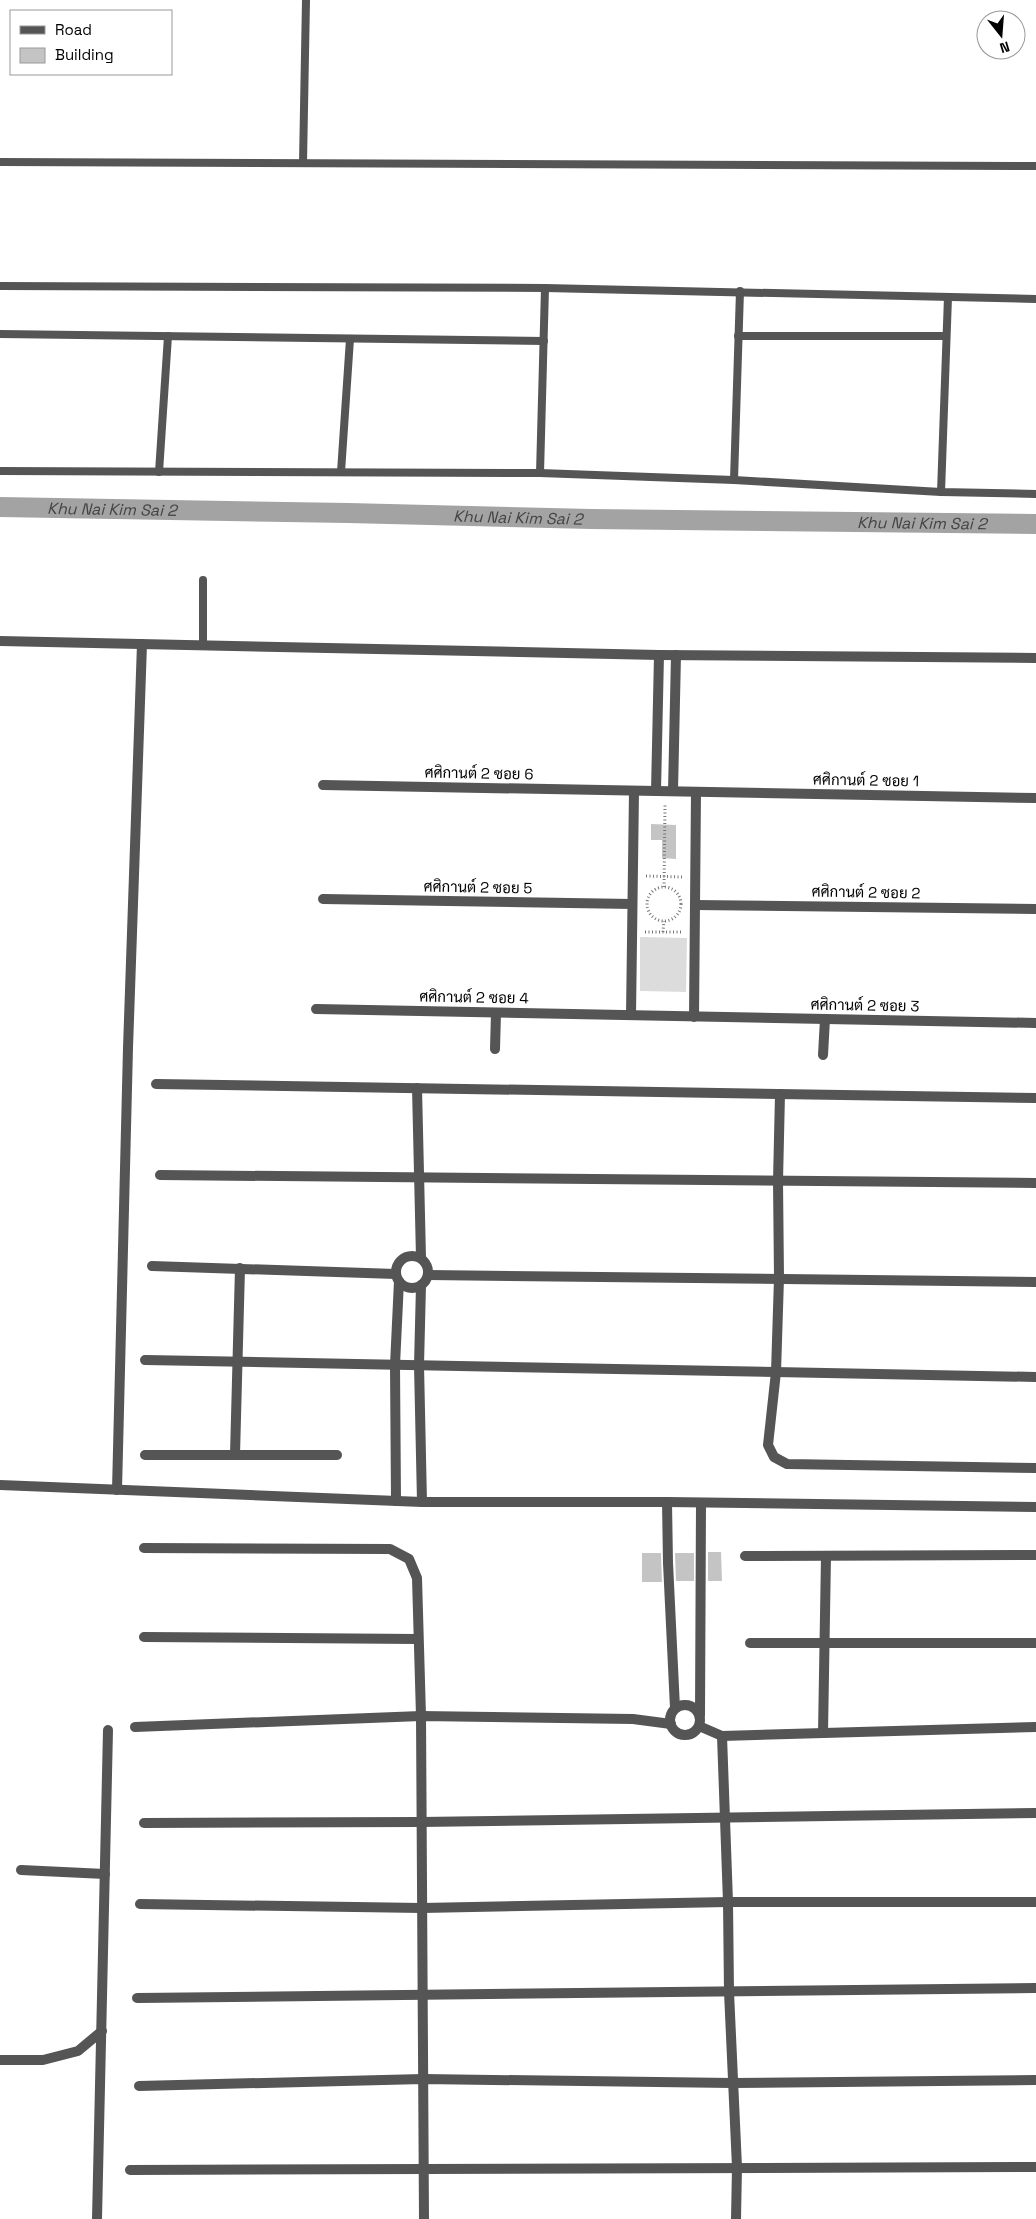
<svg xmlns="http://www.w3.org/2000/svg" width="1036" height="2219" viewBox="0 0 1036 2219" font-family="'Space Grotesk',Sarabun,sans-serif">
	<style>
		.green { fill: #dcdcdc }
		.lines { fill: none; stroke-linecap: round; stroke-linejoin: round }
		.canal { stroke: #a3a3a3; stroke-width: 20 }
		.building { fill: #c4c4c4 }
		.path { stroke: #777; stroke-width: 3; stroke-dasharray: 1 2.5; stroke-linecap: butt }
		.service { stroke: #555; stroke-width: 8 }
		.minor { stroke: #555; stroke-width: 10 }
		.labels { text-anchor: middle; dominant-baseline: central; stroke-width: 4.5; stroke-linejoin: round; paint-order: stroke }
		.street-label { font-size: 15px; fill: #000; stroke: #fff }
		.water-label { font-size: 16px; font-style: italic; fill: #444; stroke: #fff }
	</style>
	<rect width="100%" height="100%" fill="#fff"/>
	<path class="green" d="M 640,937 L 687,938 L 686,992 L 640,991 Z"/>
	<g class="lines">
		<path class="canal" id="s1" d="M 0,507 L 348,513 L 591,519 L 1036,524"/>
	</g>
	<g class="building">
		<path d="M 651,824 L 676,825 L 676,859 L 662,858 L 662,840 L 651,840 Z"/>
		<path d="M 708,1552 L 721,1552 L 722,1581 L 708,1581 Z"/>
		<path d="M 642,1553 L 661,1553 L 662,1582 L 642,1582 Z"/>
		<path d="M 675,1553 L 694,1553 L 694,1581 L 676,1581 Z"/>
	</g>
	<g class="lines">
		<g class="path">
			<path d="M 646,876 L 682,877"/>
			<path d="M 664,887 L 665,805"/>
			<circle cx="664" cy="904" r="17"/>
			<path d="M 645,932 L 681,932"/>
			<path d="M 663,932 L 664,921"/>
		</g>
		<g class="service">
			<path d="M 0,162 L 1036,166"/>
			<path d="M 303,163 L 306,0"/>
			<path d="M 0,286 L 545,288 L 1036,299"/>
			<path d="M 0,334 L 544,341"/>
			<path d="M 738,336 L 946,336"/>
			<path d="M 0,471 L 540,473 L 734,480 L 941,492 L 1036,494"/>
			<path d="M 159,472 L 168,336"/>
			<path d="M 341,472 L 350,339"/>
			<path d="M 540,473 L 545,288"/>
			<path d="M 734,480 L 740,291"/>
			<path d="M 941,492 L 948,297"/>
			<path d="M 203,645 L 203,580"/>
		</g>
		<g class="minor">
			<path d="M 0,641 L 659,655 L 1036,658"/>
			<path d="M 323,785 L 1036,798"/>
			<path d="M 656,791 L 659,655"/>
			<path d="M 673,791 L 676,655"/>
			<path d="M 323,899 L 632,904"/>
			<path d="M 695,905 L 1036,909"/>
			<path d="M 316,1009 L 1036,1023"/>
			<path d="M 631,1015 L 634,791"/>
			<path d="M 694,1017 L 696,792"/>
			<path d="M 495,1049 L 496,1013"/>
			<path d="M 823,1055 L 825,1019"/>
			<path d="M 156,1084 L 1036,1098"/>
			<path d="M 417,1088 L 421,1258"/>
			<path d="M 780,1094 L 778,1181 L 779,1278 L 776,1372 L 768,1445 L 774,1457 L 787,1464 L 1036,1468"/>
			<path d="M 160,1175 L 1036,1183"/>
			<circle cx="412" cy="1272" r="16"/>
			<path d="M 152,1266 L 396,1274"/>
			<path d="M 428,1275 L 1036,1282"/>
			<path d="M 421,1285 L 419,1365 L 422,1502"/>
			<path d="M 145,1360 L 1036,1377"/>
			<path d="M 145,1455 L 235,1455 L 240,1268"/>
			<path d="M 235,1455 L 337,1455"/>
			<path d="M 0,1485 L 422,1502 L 667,1502 L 1036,1507"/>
			<path d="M 117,1490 L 128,1048 L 142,644"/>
			<path d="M 396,1501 L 395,1365 L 399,1281"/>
			<path d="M 667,1502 L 668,1563 L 675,1708"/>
			<path d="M 144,1548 L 390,1549 L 409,1559 L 417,1578 L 421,1716 L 424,2219"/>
			<path d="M 745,1556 L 1036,1555"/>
			<path d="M 144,1637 L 418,1639"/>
			<path d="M 750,1643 L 1036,1643"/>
			<circle cx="685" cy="1720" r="15"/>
			<path d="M 700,1715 L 701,1503"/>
			<path d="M 699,1726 L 722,1736 L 1036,1727"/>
			<path d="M 135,1727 L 421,1716 L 633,1719 L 671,1724"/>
			<path d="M 823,1733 L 826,1556"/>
			<path d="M 722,1736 L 728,1902 L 729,1992 L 737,2167 L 736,2219"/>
			<path d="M 144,1823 L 421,1822 L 1036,1813"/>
			<path d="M 21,1870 L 105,1874"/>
			<path d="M 140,1904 L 422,1908 L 728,1902 L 1036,1902"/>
			<path d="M 137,1998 L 1036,1988"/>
			<path d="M 0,2060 L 43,2060 L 78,2051 L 102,2031"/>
			<path d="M 139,2086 L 423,2079 L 732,2083 L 1036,2080"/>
			<path d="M 130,2170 L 1036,2167"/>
			<path d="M 97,2219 L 108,1730"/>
		</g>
	</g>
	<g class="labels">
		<g class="street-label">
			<text transform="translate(479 773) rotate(1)">ศศิกานต์ 2 ซอย 6</text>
			<text transform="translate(866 780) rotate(1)">ศศิกานต์ 2 ซอย 1</text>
			<text transform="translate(478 887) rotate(1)">ศศิกานต์ 2 ซอย 5</text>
			<text transform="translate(866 892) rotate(1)">ศศิกานต์ 2 ซอย 2</text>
			<text transform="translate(474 997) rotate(1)">ศศิกานต์ 2 ซอย 4</text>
			<text transform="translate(865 1005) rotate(1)">ศศิกานต์ 2 ซอย 3</text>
		</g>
		<g class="water-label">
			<text stroke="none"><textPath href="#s1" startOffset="112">Khu Nai Kim Sai 2</textPath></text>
			<text stroke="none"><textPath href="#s1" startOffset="518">Khu Nai Kim Sai 2</textPath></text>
			<text stroke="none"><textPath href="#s1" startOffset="922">Khu Nai Kim Sai 2</textPath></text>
		</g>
	</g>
	<rect x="10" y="10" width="162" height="65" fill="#ffffff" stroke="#999999"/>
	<rect x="20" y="26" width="25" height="8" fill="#555555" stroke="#999999"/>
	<text x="55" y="35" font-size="15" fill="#000000">Road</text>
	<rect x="20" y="48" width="25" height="15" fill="#c4c4c4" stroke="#999999"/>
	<text x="55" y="60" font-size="15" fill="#000000">Building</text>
	<g transform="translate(1001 35) rotate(163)"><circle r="24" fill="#ffffff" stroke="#999999"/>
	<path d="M0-4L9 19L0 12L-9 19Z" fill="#000000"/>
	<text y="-8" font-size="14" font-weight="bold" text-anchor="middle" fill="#000000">N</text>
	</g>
</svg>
